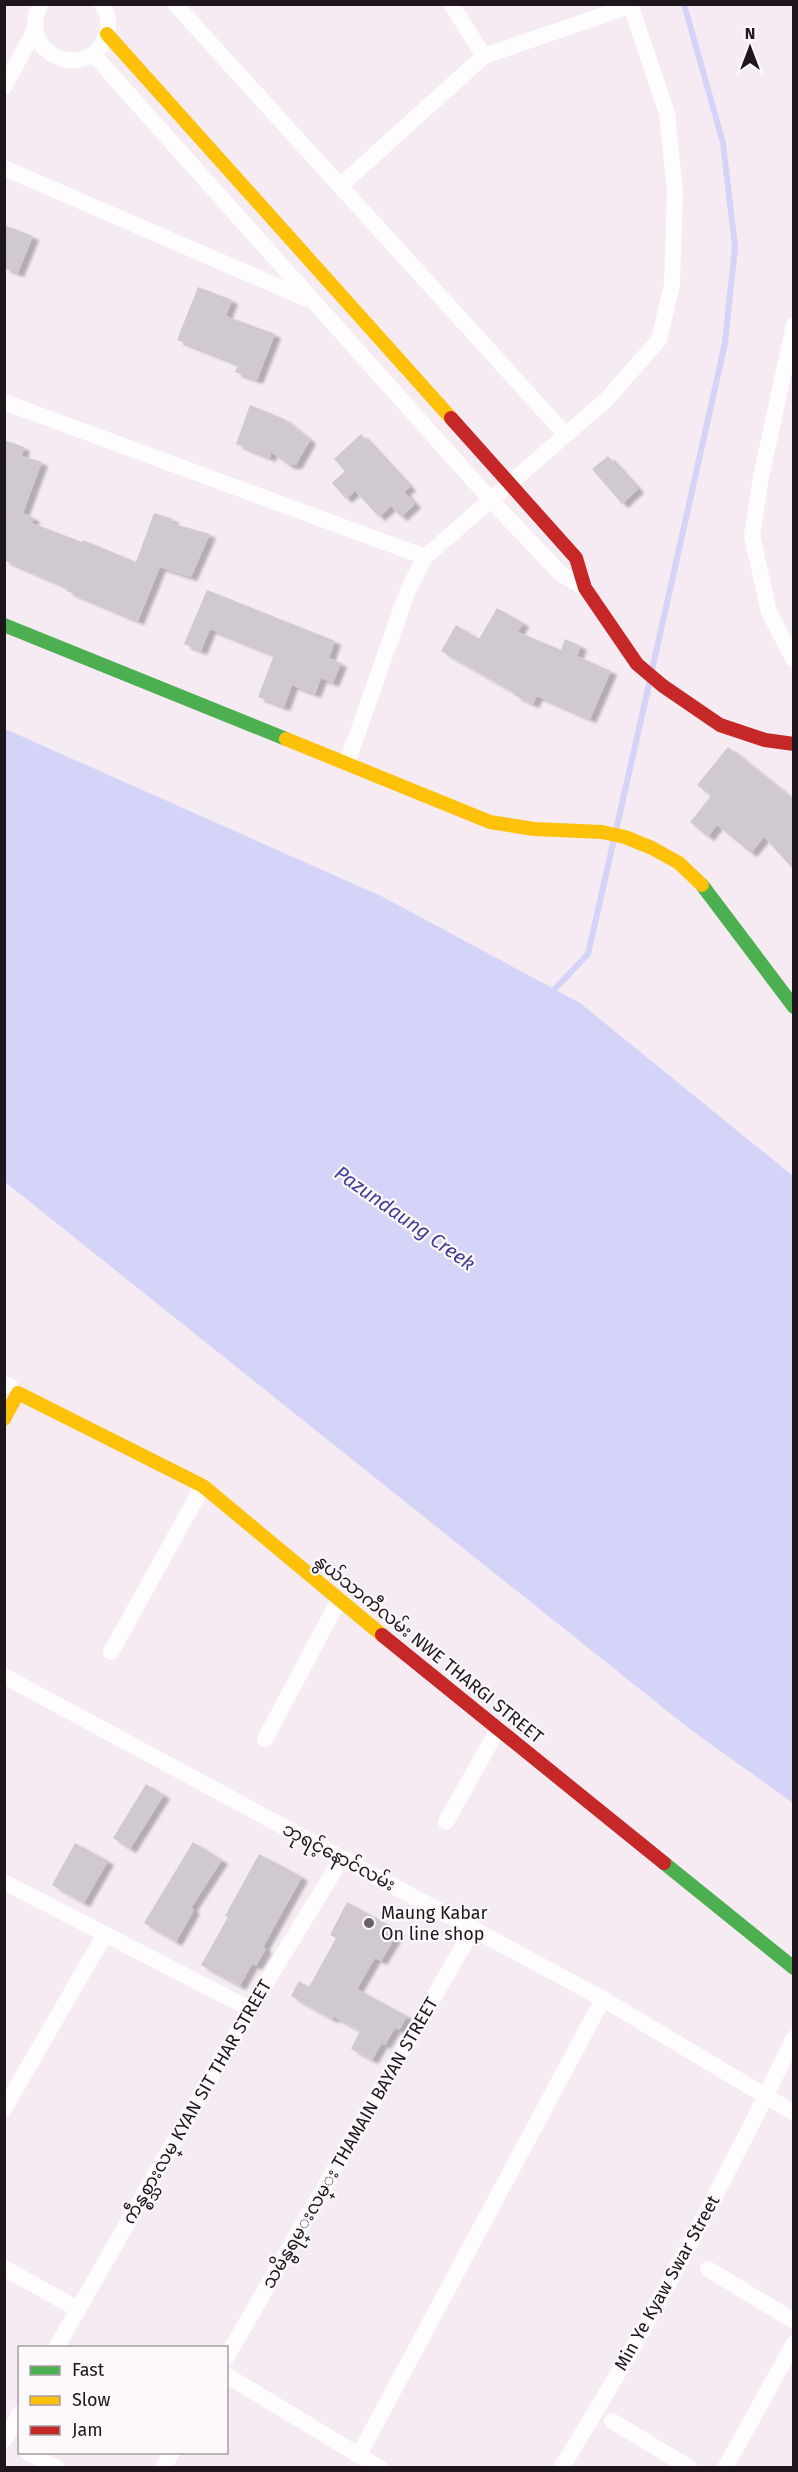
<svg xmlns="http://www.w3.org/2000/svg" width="798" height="2472" viewBox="0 0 798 2472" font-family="'Fira Sans','Noto Sans Myanmar',sans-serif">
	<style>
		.water { fill: #d4d4f9 }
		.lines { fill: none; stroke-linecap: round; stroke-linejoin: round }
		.stream { stroke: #d4d4f9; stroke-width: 6 }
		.building { fill: #d1c9d1; filter: url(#shadow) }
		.street { stroke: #fefcfd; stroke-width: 16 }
		.fast { stroke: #4caf50; stroke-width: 14 }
		.slow { stroke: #ffc107; stroke-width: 14 }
		.jam { stroke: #c62828; stroke-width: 14 }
		.poi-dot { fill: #6a6067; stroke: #fdf8fb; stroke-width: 2 }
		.labels { text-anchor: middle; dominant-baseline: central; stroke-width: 4.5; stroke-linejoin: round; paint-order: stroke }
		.street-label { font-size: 18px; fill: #1e161c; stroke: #fdf8fb }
		.poi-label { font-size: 18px; fill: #1e161c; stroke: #fdf8fb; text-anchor: start }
		.water-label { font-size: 20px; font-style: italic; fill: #413d98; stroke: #fdf8fb }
	</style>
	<defs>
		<filter id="shadow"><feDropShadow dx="6" dy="4" stdDeviation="1.5" flood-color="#0004"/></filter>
	</defs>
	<rect width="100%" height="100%" fill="#f6eaf3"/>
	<path class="water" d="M 5,729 L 383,897 L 580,1003 L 793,1176 L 793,1803 L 691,1730 L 5,1182 Z"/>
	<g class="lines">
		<g class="stream">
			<path d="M 652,670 L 725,343 L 735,247 L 723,143 L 684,4"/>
			<path d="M 551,993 L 588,954 L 650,680"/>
		</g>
	</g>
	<g class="building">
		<path d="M 4,225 L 33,236 L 18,273 L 4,268 Z"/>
		<path d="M 198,287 L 232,300 L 226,316 L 275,334 L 257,380 L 235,372 L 238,364 L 177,340 Z"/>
		<path d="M 250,405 L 284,419 L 310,440 L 296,465 L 289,465 L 271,452 L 270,458 L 236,444 Z"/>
		<path d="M 361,434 L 410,487 L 404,492 L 415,504 L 401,517 L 391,506 L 379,517 L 355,491 L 346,499 L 332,483 L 345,471 L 334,459 Z"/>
		<path d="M 4,440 L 24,447 L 22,456 L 42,462 L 23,513 L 34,518 L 32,523 L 82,542 L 83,540 L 136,562 L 154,513 L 173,519 L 171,523 L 210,534 L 191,577 L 160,567 L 138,621 L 67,591 L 67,587 L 4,560 Z"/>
		<path d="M 608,456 L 638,489 L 622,504 L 592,469 Z"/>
		<path d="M 207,590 L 335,641 L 329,658 L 341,663 L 333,683 L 321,678 L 315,694 L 292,685 L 284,707 L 258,697 L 274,655 L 210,629 L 201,651 L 184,644 Z"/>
		<path d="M 497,608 L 523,623 L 518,632 L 561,650 L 565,639 L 581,646 L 577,656 L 611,671 L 590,719 L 537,696 L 533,704 L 514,695 L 515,693 L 441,651 L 456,625 L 479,639 Z"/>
		<path d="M 728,747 L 794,800 L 794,870 L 764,837 L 751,853 L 717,825 L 708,837 L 690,822 L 711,796 L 697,785 Z"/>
		<path d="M 146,1784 L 164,1795 L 130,1849 L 113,1838 Z"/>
		<path d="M 193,1842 L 222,1860 L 191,1908 L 194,1910 L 176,1942 L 144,1923 Z"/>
		<path d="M 75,1843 L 108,1861 L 84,1903 L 52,1885 Z"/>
		<path d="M 259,1854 L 302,1877 L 263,1947 L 266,1949 L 256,1966 L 252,1964 L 240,1986 L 201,1965 L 228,1917 L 225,1916 Z"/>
		<path d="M 347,1902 L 399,1931 L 381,1961 L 375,1958 L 357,1989 L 407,2016 L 399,2030 L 395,2028 L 385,2045 L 382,2043 L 372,2060 L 351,2049 L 360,2031 L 334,2017 L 332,2019 L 291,1996 L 299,1981 L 309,1987 L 336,1938 L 330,1935 Z"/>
	</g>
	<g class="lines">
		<g class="street">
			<path d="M 41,4 C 14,53 88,85 106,36 C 110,26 108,14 102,4"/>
			<path d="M 175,4 L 565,434"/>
			<path d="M 451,4 L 484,56"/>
			<path d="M 93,54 L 490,499 L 561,574 L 585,588"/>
			<path d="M 4,87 L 35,30"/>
			<path d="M 4,168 L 307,299"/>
			<path d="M 340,186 L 484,56 L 630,6"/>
			<path d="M 794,325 L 761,477 L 752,536 L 769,612 L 794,660"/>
			<path d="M 4,402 L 425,557"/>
			<path d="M 347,763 L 408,590 L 425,557 L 606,400 L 659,340 L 672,285 L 675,191 L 667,113 L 630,4"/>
			<path d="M 4,1384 L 10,1386"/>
			<path d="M 111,1652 L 203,1486"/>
			<path d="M 4,1676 L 603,1999 L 794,2113"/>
			<path d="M 265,1739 L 339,1600"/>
			<path d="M 446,1822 L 498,1729"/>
			<path d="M 4,1882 L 250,2009"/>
			<path d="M 4,2109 L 105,1934"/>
			<path d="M 4,2268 L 78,2309"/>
			<path d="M 708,2269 L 794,2321"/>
			<path d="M 56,2348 L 250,2009 L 342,1858"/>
			<path d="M 226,2358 L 473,1929"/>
			<path d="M 226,2375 L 380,2468"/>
			<path d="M 612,2421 L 690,2468"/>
			<path d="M 4,2440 L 20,2413"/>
			<path d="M 27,2452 L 57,2468"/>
			<path d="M 359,2455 L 603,1999"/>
			<path d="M 163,2468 L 172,2452"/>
			<path d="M 561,2468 C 648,2329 723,2185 794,2038"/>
			<path d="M 725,2468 L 794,2343"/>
		</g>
		<g class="fast">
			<path d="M 4,625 L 286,739"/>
			<path d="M 702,885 L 794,1007"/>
			<path d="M 664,1863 L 794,1968"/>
		</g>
		<g class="slow">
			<path d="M 107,34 L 451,418"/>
			<path d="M 286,739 L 490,822 L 534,829 L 602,832 L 625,837 L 652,848 L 679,863 L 702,885"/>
			<path d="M 4,1419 L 18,1393 L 203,1486 L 382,1635"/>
		</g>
		<g class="jam">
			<path d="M 451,418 L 576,558 L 585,588 L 637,664 L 663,686 L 720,725 L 765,740 L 794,744"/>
			<path d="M 382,1635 L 664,1863"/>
		</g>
	</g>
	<circle class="poi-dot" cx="369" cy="1923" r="6"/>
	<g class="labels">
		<g class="street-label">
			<text transform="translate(429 1649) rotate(39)">နွယ်သာကီလမ်း NWE THARGI STREET</text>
			<text transform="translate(339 1857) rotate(28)">ဘုရင့်နောင်လမ်း</text>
			<text transform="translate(197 2102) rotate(-60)">ကဵန္စစ္သားလမ္ KYAN SIT THAR STREET</text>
			<text transform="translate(350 2143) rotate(-60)">သမိန္ဗရမ္းလမ္း THAMAIN BAYAN STREET</text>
			<text transform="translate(667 2283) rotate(-61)">Min Ye Kyaw Swar Street</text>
		</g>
		<g class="poi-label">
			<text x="381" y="1913">Maung Kabar<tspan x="381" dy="21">On line shop</tspan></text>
		</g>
		<g class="water-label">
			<text transform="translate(405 1218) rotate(35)">Pazundaung Creek</text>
		</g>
	</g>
	<rect width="798" height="2472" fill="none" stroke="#1e161c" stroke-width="12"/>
	<rect x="18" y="2346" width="210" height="108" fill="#fdf8fb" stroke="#a49ea2" stroke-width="1.5"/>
	<rect x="30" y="2366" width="30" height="9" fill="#4caf50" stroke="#a49ea2" stroke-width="1.5"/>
	<text x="72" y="2376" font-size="18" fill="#1e161c">Fast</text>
	<rect x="30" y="2396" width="30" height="9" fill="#ffc107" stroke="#a49ea2" stroke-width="1.5"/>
	<text x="72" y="2406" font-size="18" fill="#1e161c">Slow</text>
	<rect x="30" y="2426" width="30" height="9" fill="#c62828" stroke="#a49ea2" stroke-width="1.5"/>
	<text x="72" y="2436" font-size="18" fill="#1e161c">Jam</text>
	<g transform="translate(750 48)" stroke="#fdf8fb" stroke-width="4.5" paint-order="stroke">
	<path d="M0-4.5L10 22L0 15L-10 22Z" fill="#1e161c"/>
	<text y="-9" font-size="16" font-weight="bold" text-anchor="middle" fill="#1e161c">N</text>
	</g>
</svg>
